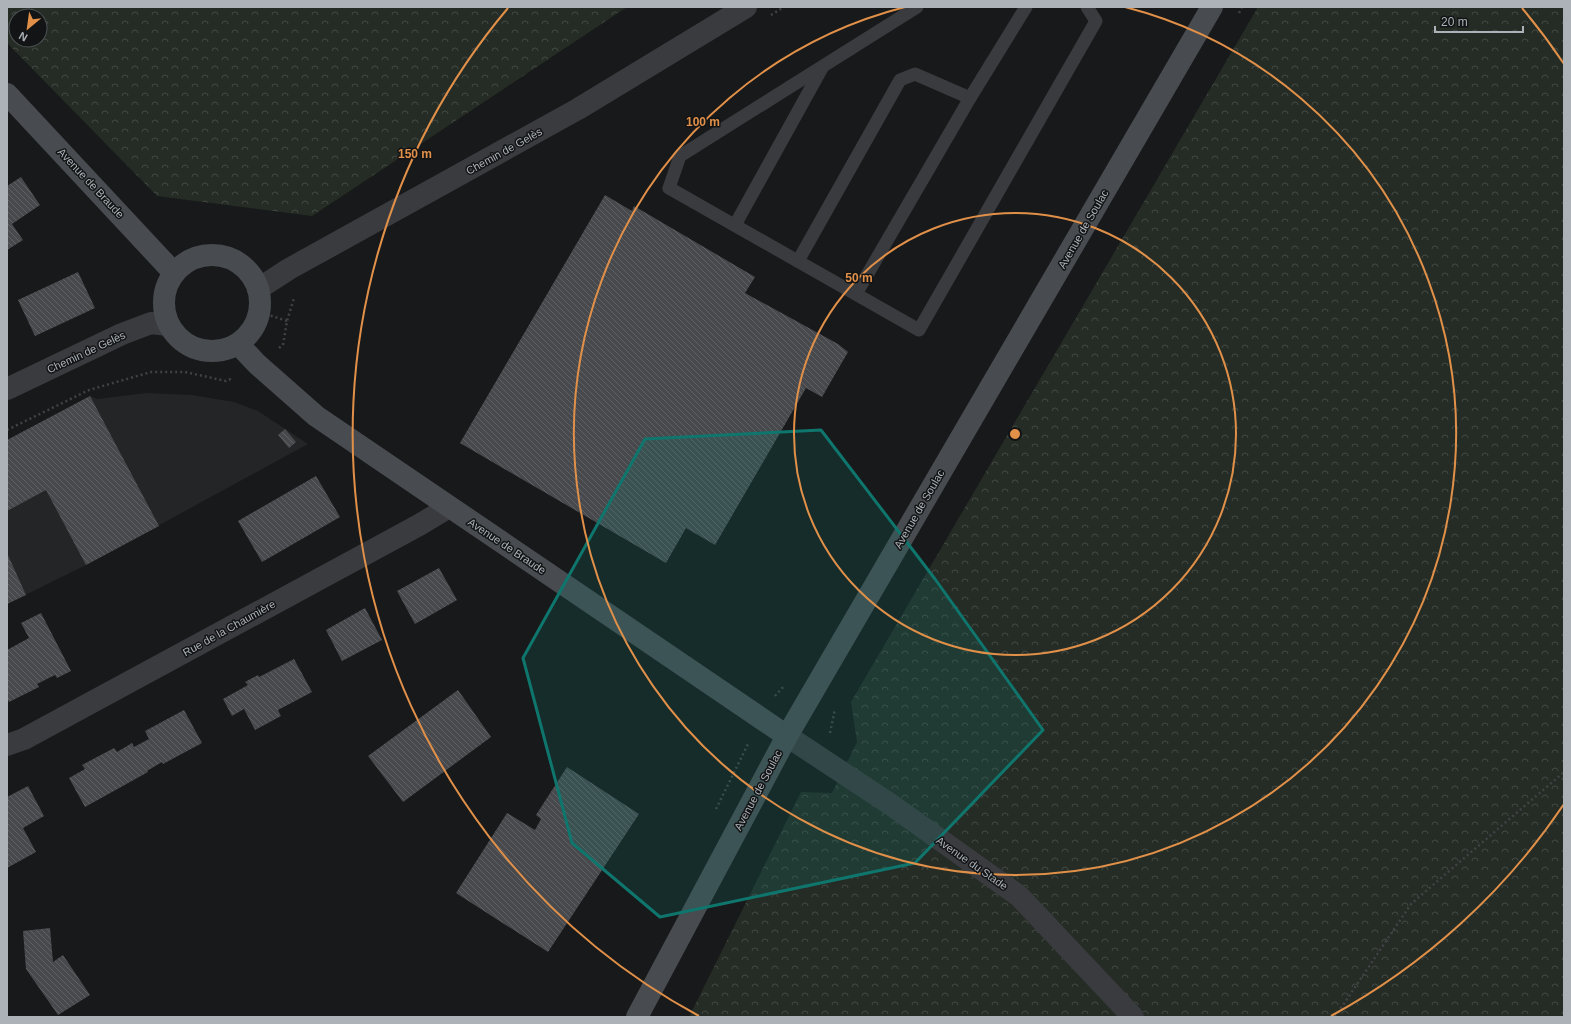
<svg xmlns="http://www.w3.org/2000/svg" width="1571" height="1024" viewBox="0 0 1571 1024" font-family="Helvetica,sans-serif">
	<style>
		.built { fill: #242527 }
		.forest { fill: url(#forest-crowns); fill-rule: evenodd }
		.building { fill: url(#building-back-hatch) }
		.lines { fill: none; stroke-linecap: round; stroke-linejoin: round }
		.path { stroke: #404346; stroke-width: 2.5; stroke-dasharray: 2 3; stroke-linecap: butt }
		.lane { stroke: #3a3b3f; stroke-width: 13 }
		.street { stroke: #3a3b3f; stroke-width: 22 }
		.secondary { stroke: #484b4f; stroke-width: 22 }
		.marked { fill: #0f766e; fill-opacity: 0.2; stroke: #0f766e; stroke-width: 3; stroke-linejoin: round }
		.ring { fill: none; stroke: #e19049; stroke-width: 2 }
		.labels { text-anchor: middle; dominant-baseline: central; stroke-width: 3; stroke-linejoin: round; paint-order: stroke }
		.street-label { font-size: 11px; fill: #acb2b8; stroke: #131415 }
		.centre { fill: #e19049; stroke: #131415; stroke-width: 2 }
		.ring-label { font-size: 12px; text-anchor: middle; font-weight: bold; fill: #e19049; stroke: #131415; stroke-width: 3; stroke-linejoin: round; paint-order: stroke }
	</style>
	<defs>
		<pattern id="forest-crowns" width="20" height="18" patternUnits="userSpaceOnUse"><rect width="20" height="18" fill="#252c25"/><path d="M2 6a3 3 0 1 1 6 0M12 15a3 3 0 1 1 6 0" fill="none" stroke="#424843"/></pattern>
		<pattern id="building-back-hatch" width="6" height="6" patternUnits="userSpaceOnUse"><rect width="6" height="6" fill="#47494c"/><path d="M-1 5l2 2M0 0l6 6M5-1l2 2" fill="none" stroke="#5f6164"/></pattern>
	</defs>
	<rect width="100%" height="100%" fill="#18191a"/>
	<path class="built" d="M 146,393 L 192,395 L 234,402 L 258,411 L 308,444 L 86,565 L 7,604 L 7,441 L 48,421 L 90,396 L 97,399 Z"/>
	<g class="forest">
		<path d="M 7,7 L 627,7 L 312,216 L 157,196 L 7,43 ZM 16,16 L 40,16 L 40,40 L 16,40 Z"/>
		<path d="M 1258,7 L 1564,7 L 1564,1017 L 689,1017 L 801,792 L 832,793 L 857,742 L 851,702 Z"/>
	</g>
	<g class="building">
		<path d="M 21,177 L 40,205 L 12,224 L 23,240 L 7,250 L 7,186 Z"/>
		<path d="M 605,195 L 632,211 L 634,206 L 755,277 L 745,293 L 818,333 L 838,344 L 848,352 L 822,397 L 806,388 L 715,545 L 686,528 L 666,563 L 460,443 Z"/>
		<path d="M 78,272 L 95,308 L 35,336 L 18,300 Z"/>
		<path d="M 90,396 L 159,526 L 86,565 L 46,490 L 7,511 L 7,440 Z"/>
		<path d="M 285,429 L 296,442 L 289,448 L 278,435 Z"/>
		<path d="M 316,476 L 340,517 L 262,562 L 238,521 Z"/>
		<path d="M 7,553 L 26,595 L 7,604 Z"/>
		<path d="M 439,568 L 457,600 L 415,624 L 397,591 Z"/>
		<path d="M 365,608 L 382,640 L 342,661 L 326,630 Z"/>
		<path d="M 41,613 L 71,671 L 57,678 L 55,675 L 37,684 L 39,687 L 9,702 L 7,698 L 7,650 L 29,638 L 21,623 Z"/>
		<path d="M 294,659 L 312,692 L 278,710 L 281,716 L 255,730 L 244,709 L 232,716 L 223,699 L 248,685 L 245,682 L 258,675 L 259,677 Z"/>
		<path d="M 458,690 L 491,737 L 403,802 L 368,756 Z"/>
		<path d="M 184,710 L 202,743 L 163,764 L 162,762 L 147,771 L 148,772 L 85,807 L 69,778 L 85,769 L 82,765 L 114,748 L 117,752 L 132,743 L 134,747 L 149,739 L 145,731 Z"/>
		<path d="M 567,767 L 639,814 L 548,952 L 456,893 L 507,813 L 535,830 L 541,819 L 536,815 Z"/>
		<path d="M 28,786 L 44,816 L 23,828 L 36,852 L 7,868 L 7,797 Z"/>
		<path d="M 50,928 L 53,962 L 63,955 L 90,995 L 58,1015 L 26,969 L 23,931 Z"/>
	</g>
	<g class="lines">
		<g class="path">
			<path d="M 1239,13 L 1242,7"/>
			<path d="M 771,15 L 784,7"/>
			<path d="M 266,314 L 287,321"/>
			<path d="M 279,348 L 283,345 L 287,321 L 294,298"/>
			<path d="M 7,430 L 89,390 L 151,372 L 185,372 L 226,381 L 233,378"/>
			<path d="M 775,696 L 784,686"/>
			<path d="M 830,733 L 835,709"/>
			<path d="M 716,809 L 749,742"/>
			<path d="M 1335,1017 L 1411,904 L 1564,772"/>
		</g>
		<g class="lane">
			<path d="M 917,7 L 680,156 L 669,188 L 919,330 L 1096,21 L 1087,7"/>
			<path d="M 735,225 L 822,68"/>
			<path d="M 798,261 L 900,80 L 915,74 L 970,98"/>
			<path d="M 856,294 L 970,98 L 1026,7"/>
		</g>
		<g class="street">
			<path d="M 258,289 L 289,269 L 578,109 L 746,7"/>
			<path d="M 7,389 L 122,334 L 151,323 L 168,325"/>
			<path d="M 787,736 L 890,804 L 1019,896 L 1133,1017"/>
			<path d="M 7,745 L 24,739 L 419,525 L 449,507"/>
		</g>
		<g class="secondary">
			<path d="M 7,94 L 174,273"/>
			<circle cx="212" cy="303" r="48"/>
			<path d="M 238,344 L 257,364 L 316,416 L 787,736"/>
			<path d="M 637,1017 L 787,736 L 1212,7"/>
		</g>
	</g>
	<path class="marked" d="M 821,430 L 935,579 L 1043,730 L 915,863 L 660,917 L 572,843 L 523,658 L 645,439 Z"/>
	<g class="ring">
		<circle cx="1015" cy="434" r="221"/>
		<path d="M1125 7A441 441 0 1 1 905 7"/>
		<path d="M1564 804A662 662 0 0 1 1331 1016M699 1016A662 662 0 0 1 508 8M1522 8A662 662 0 0 1 1564 64"/>
	</g>
	<g class="labels">
		<g class="street-label">
			<text transform="translate(504 151) rotate(-29)">Chemin de Gelès</text>
			<text transform="translate(91 183) rotate(47)">Avenue de Braude</text>
			<text transform="translate(1083 229) rotate(-60)">Avenue de Soulac</text>
			<text transform="translate(86 352) rotate(-25)">Chemin de Gelès</text>
			<text transform="translate(919 509) rotate(-60)">Avenue de Soulac</text>
			<text transform="translate(507 546) rotate(34)">Avenue de Braude</text>
			<text transform="translate(229 628) rotate(-29)">Rue de la Chaumière</text>
			<text transform="translate(758 790) rotate(-62)">Avenue de Soulac</text>
			<text transform="translate(972 863) rotate(35)">Avenue du Stade</text>
		</g>
	</g>
	<circle cx="1015" cy="434" r="6" class="centre"/>
	<g class="ring-label">
		<text x="703" y="126">100 m</text>
		<text x="415" y="158">150 m</text>
		<text x="859" y="282">50 m</text>
	</g>
	<rect width="1571" height="1024" fill="none" stroke="#acb2b8" stroke-width="16"/>
	<g transform="translate(28 28) rotate(209)"><circle r="19" fill="#131415" stroke="#505356"/>
	<path d="M0-3L7 15L0 10L-7 15Z" fill="#e19049"/>
	<text y="-6" font-size="11" font-weight="bold" text-anchor="middle" fill="#acb2b8">N</text>
	</g>
	<path d="M1435 26v6h88v-6" fill="none" stroke="#acb2b8" stroke-width="2"/>
	<text x="1441" y="26" font-size="12" fill="#acb2b8" stroke="#131415" stroke-width="3" paint-order="stroke">20 m</text>
</svg>
